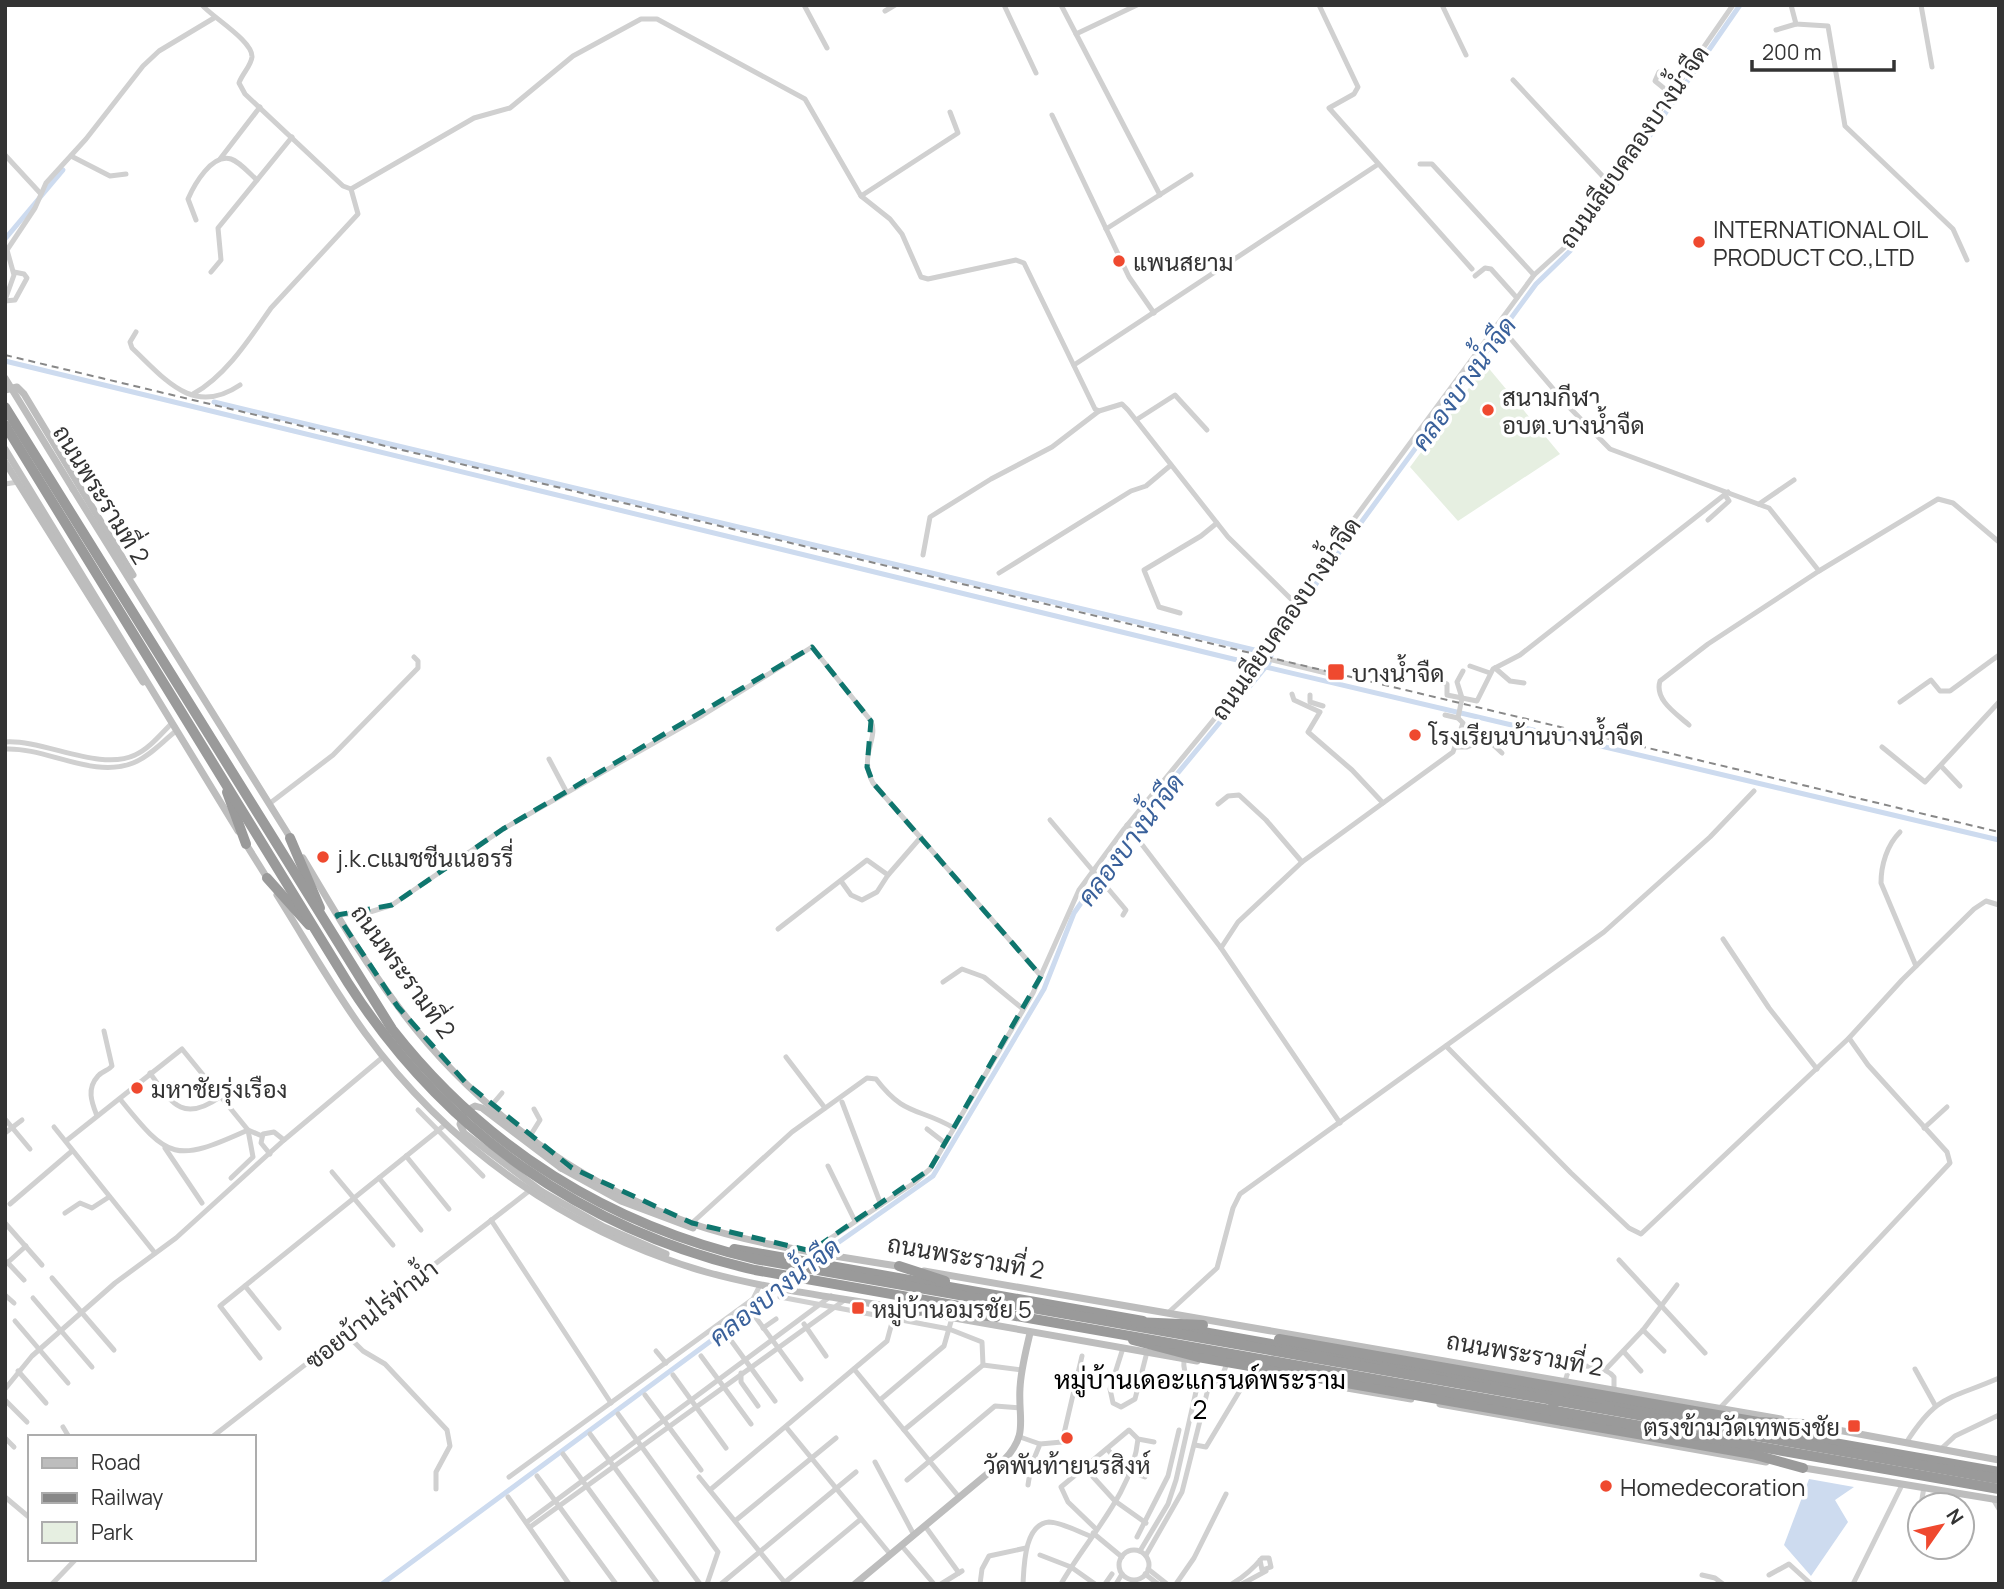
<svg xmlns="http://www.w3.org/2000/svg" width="2004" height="1589" viewBox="0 0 2004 1589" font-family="Manrope,Sarabun,sans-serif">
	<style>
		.green { fill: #e6efe1 }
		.water { fill: #cddbef }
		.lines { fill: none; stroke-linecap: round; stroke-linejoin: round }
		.canal { stroke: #cddbef; stroke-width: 5 }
		.street { stroke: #d0d0d0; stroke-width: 5 }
		.secondary { stroke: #bdbdbd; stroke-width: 7 }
		.highway { stroke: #9a9a9a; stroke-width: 10 }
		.rail { stroke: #888; stroke-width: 2; stroke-dasharray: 7 5; stroke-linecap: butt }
		.secondary-bridge { stroke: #bdbdbd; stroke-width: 7 }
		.highway-bridge { stroke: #9a9a9a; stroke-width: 10 }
		.marked { fill: none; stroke: #0f766e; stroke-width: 5; stroke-dasharray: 14 9; stroke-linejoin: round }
		.poi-dot { fill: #ef492f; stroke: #fff; stroke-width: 2.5 }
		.labels { text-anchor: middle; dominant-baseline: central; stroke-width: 7; stroke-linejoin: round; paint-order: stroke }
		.street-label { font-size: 24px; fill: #333; stroke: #fff }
		.poi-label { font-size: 24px; fill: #333; stroke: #fff; text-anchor: start }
		.water-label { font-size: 26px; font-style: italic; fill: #3a619b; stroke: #fff }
		.neighbourhood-label { font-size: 26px; fill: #000; stroke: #fff }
	</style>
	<rect width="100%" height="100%" fill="#fff"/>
	<path class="green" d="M 1486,365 L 1560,454 L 1458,521 L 1410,467 Z"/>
	<path class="water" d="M 1809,1479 L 1854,1487 L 1835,1500 L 1848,1522 L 1811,1576 L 1784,1545 Z"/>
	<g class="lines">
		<g class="canal">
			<path d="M 5,239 L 63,170"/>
			<path d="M 5,361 L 1266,667 L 1999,840"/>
			<path d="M 214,402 L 1267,653"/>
			<path d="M 812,1261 L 933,1176 L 1044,989 L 1074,913 L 1143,815 L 1269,663 L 1274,644 L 1302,603 L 1536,284 L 1570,251 L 1740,5"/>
			<path d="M 382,1584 L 754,1309 L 790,1277"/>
		</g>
		<g class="street">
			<path d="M 804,5 L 827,48"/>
			<path d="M 1004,5 L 1036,73"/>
			<path d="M 1061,5 L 1160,195"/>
			<path d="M 1319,5 L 1358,87 L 1354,94 L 1329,108 L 1472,269"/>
			<path d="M 1442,5 L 1466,55"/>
			<path d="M 1791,5 L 1796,24 L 1828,26 L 1845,126 L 1953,229 L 1967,260"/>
			<path d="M 1921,5 L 1932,67"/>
			<path d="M 885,11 L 895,5"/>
			<path d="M 1776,30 L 1796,24"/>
			<path d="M 1076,34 L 1137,5"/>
			<path d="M 1659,72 L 1655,81 L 1671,94"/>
			<path d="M 1513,80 L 1609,183"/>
			<path d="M 1052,115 L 1129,277 L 1154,313"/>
			<path d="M 5,155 L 41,194"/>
			<path d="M 71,156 L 110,176 L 126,174"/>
			<path d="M 220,159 L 260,107"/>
			<path d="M 1420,164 L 1432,164 L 1534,275"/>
			<path d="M 351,189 L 474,118 L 510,108 L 573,56 L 641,19 L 657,19 L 805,99 L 861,196 L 890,219 L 902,234 L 921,277 L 928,279 L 1016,260 L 1024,263 L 1095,409 L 1099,411 L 1122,404 L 1128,410 L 1228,537 L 1293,601"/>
			<path d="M 861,196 L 958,133 L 950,112"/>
			<path d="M 196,220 L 188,199 C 194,185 212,153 231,159 C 240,162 250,174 257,180"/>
			<path d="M 1106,229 L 1191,175"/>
			<path d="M 211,272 L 221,260 L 218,228 L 292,137"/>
			<path d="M 1475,276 L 1485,268 L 1491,269 L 1517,298"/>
			<path d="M 5,300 L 14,275 L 7,250 L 35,208 L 46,183 L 86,139 L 143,66 L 159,51 L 214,18"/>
			<path d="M 5,301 L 15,300 L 27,278 L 24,274 L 14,272"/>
			<path d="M 1498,324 L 1567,405 L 1610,449 L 1769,508 L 1819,571 L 1938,499 L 1953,503 L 1999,542"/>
			<path d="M 136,332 L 130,342 L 132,348 C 165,379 193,417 240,385"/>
			<path d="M 1074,365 L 1377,165"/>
			<path d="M 193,394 C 226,376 250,338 271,308 L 358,214 L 351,189 L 343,186 L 245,94 L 239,83 C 242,74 251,66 252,57 C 253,41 212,17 202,5"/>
			<path d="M 1136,420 L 1175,395 L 1207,430"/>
			<path d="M 5,484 L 18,482"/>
			<path d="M 1759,504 L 1794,480"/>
			<path d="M 1708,520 L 1729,501 L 1725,495"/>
			<path d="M 923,555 L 930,517 L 991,479 L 1052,447 L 1099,411"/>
			<path d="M 999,573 L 1131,491 L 1146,486 L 1171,465"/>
			<path d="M 1180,613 L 1159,607 L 1144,570 L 1201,536 L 1217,523"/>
			<path d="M 1264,658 L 1326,673"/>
			<path d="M 1470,666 L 1490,673"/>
			<path d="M 1495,668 L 1510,681 L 1524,683"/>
			<path d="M 1438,680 L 1447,684 L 1447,695 L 1462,698 L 1457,682 L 1463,671"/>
			<path d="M 1292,694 L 1294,700 L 1320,712 L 1308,732 L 1352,770 L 1383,803"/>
			<path d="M 1310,695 L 1310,702 L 1323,706"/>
			<path d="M 1900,702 L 1931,680 L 1940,691 L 1950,691 L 1999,655"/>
			<path d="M 1458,718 L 1462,698 L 1477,701 L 1493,669 L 1520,655 L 1728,492"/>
			<path d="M 1689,725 C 1677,714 1654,700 1660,681 L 1708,644 L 1819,571"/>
			<path d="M 5,742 C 43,739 100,772 135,755 C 149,749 161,734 172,723"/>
			<path d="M 1456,747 L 1467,747 L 1487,739 L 1502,753"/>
			<path d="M 1882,747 L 1925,782 L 1999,702"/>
			<path d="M 5,749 C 46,747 93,779 133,763 C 149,757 163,741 176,731"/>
			<path d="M 549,759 L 566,791"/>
			<path d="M 1941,766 L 1960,786"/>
			<path d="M 269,804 L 333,755 L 418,668 L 418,661 L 414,657"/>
			<path d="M 1218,804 L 1228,796 L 1239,795 L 1266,820 L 1302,862"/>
			<path d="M 1050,820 L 1126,910 L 1123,915"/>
			<path d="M 1127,825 L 1221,948 L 1340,1123"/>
			<path d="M 1900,832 C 1887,845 1881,865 1881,883 L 1916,966"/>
			<path d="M 841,881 L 851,895 L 862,900 L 877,892 L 888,875"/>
			<path d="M 337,915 L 370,912 L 392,905 L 503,829 L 703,715 L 812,647 L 871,721 C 879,739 858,756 873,783 L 1041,976"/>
			<path d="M 778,929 L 867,860 L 888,875 L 921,837"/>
			<path d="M 1723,939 L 1769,1008 L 1817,1069"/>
			<path d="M 1221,948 L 1238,922 L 1302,862 L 1453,752 L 1463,723 L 1458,718 L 1445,715"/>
			<path d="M 943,982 L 962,969 L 984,977 L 1023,1009"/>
			<path d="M 1446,1046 L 1571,1173 L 1629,1228 L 1641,1234 L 1849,1038 L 1902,980 L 1974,909 L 1986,901 L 1999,905"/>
			<path d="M 786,1057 L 825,1108"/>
			<path d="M 150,1073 C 172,1104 183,1123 220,1097"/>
			<path d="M 120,1099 C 169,1160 175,1163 248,1130 L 262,1136"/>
			<path d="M 842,1102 L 881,1205"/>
			<path d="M 491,1106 L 502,1093"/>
			<path d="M 418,1110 L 483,1176"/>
			<path d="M 97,1116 C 92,1103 86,1089 98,1076 C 102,1071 108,1071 112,1066 L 104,1031"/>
			<path d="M 5,1119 L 30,1149"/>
			<path d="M 54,1127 L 155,1253"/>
			<path d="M 1924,1128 L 1947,1107"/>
			<path d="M 927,1129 L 945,1143"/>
			<path d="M 5,1133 L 22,1120"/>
			<path d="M 530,1136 L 540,1120 L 534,1109"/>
			<path d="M 66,1141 L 182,1049 L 248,1130 L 253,1157 L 231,1178"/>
			<path d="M 165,1148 L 202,1203"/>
			<path d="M 270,1154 L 261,1143 L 263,1134 L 274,1132 L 284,1140"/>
			<path d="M 406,1156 L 449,1209"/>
			<path d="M 828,1166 L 855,1221"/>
			<path d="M 332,1172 L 393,1245"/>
			<path d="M 379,1178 L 421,1230"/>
			<path d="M 10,1204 L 72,1151"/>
			<path d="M 65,1213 L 80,1203 L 92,1208 L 109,1197"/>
			<path d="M 491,1220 L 611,1403"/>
			<path d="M 5,1223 L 42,1265"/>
			<path d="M 692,1223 L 792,1132 L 867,1078 L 876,1079 C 905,1117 918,1107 954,1128"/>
			<path d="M 811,1251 L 914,1183 L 930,1169 L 1033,993 L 1079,890 L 1124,829 L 1256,668 L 1281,618 L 1534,275 L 1565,247 L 1733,5"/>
			<path d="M 1619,1260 L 1705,1353"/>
			<path d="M 7,1262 L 24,1280"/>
			<path d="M 5,1265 L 26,1246"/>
			<path d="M 52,1278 L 114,1350"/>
			<path d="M 245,1286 L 279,1328"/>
			<path d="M 5,1295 L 14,1303"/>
			<path d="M 780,1297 L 949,1329 L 982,1342 L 983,1365"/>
			<path d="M 33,1298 L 92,1367"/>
			<path d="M 1169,1312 L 1217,1268 L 1233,1208 L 1240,1194 L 1604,932 L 1710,837 L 1754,791"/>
			<path d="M 754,1315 L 801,1379"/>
			<path d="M 15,1321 L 68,1383"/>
			<path d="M 804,1324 L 826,1356"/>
			<path d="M 763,1328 L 776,1319"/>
			<path d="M 1643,1330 L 1664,1351"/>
			<path d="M 346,1334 L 363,1351 L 385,1364 L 447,1430 L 450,1446 L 436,1472 L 436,1489"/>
			<path d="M 727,1335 L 775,1401"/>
			<path d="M 1123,1348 L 1110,1389 L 1113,1403 L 1121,1407 L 1135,1399 L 1147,1352"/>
			<path d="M 656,1351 L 666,1363"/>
			<path d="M 1624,1352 L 1641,1371"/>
			<path d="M 701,1356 L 751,1424"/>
			<path d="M 260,1358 L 220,1306 L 446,1124"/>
			<path d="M 1184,1359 C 1182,1378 1194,1390 1213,1388 L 1220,1381 L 1226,1366"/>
			<path d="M 854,1369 L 959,1497"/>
			<path d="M 1606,1369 L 1643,1330 L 1677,1285"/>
			<path d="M 1915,1369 L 1935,1405"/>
			<path d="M 18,1371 L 46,1403"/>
			<path d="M 741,1373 L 741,1382 L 758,1406"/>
			<path d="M 673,1375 L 726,1448"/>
			<path d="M 1565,1381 L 1569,1369 C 1582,1363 1605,1366 1614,1377 L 1614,1390"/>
			<path d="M 5,1389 L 32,1356 L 115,1283 L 176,1238 L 284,1140 L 383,1057"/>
			<path d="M 645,1395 L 701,1470"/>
			<path d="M 5,1400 L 27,1422"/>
			<path d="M 880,1400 L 944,1346 L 952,1318"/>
			<path d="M 1720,1408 L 1950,1163 L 1947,1152 L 1868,1065 L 1849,1038"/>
			<path d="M 618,1414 L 718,1552 L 707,1584"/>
			<path d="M 63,1427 L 69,1437"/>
			<path d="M 786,1427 L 890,1554"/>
			<path d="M 904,1430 L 983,1365 L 1022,1370"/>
			<path d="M 590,1434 L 700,1584"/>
			<path d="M 212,1437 L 529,1191"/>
			<path d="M 1020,1437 L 1040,1444"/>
			<path d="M 5,1438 L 14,1447"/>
			<path d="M 1906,1443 C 1938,1393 1949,1400 1999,1378"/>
			<path d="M 1195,1445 L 1206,1447 L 1245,1382"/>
			<path d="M 1107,1449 L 1126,1470 L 1145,1477"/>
			<path d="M 1941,1449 L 1955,1436 L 1999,1415"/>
			<path d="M 563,1454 L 658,1584"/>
			<path d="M 1006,1457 L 1031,1466 L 1040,1444 L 1062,1442 L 1082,1356"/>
			<path d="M 875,1462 L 914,1535"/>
			<path d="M 1084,1467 L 1115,1501 L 1146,1523"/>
			<path d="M 537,1476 L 616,1584"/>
			<path d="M 509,1477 L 753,1299 L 760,1285"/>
			<path d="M 699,1477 L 786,1584"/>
			<path d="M 907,1480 L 995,1406 L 1020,1408"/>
			<path d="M 1028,1485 L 1031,1466"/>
			<path d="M 710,1490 L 887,1341 L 896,1308"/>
			<path d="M 5,1497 L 30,1518"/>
			<path d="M 508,1497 L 569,1584"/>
			<path d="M 1993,1499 L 1999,1509"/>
			<path d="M 1921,1505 L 1924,1487"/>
			<path d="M 735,1521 L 836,1438"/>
			<path d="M 527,1522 L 831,1296"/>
			<path d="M 925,1526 L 959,1573"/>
			<path d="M 530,1527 L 846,1299"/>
			<path d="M 1096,1529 L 1068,1502 L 1061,1487 L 1129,1430 L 1138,1439 L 1154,1442"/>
			<path d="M 1093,1533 L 1122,1557"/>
			<path d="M 1137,1537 L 1168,1476 L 1179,1430"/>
			<path d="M 901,1545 L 934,1584"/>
			<circle cx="1134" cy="1565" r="15"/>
			<path d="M 1140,1551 L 1168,1504 L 1176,1480 L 1197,1387"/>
			<path d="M 1040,1555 L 1071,1567 L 1095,1584"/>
			<path d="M 1146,1555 L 1182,1492 L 1208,1389"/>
			<path d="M 1148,1569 L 1167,1584"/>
			<path d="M 1145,1574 L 1158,1584"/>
			<path d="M 1702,1575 L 1715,1578 L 1723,1584"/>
			<path d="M 1769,1575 L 1789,1564 L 1811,1584"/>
			<path d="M 52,1584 L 76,1559"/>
			<path d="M 721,1584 L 856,1472"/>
			<path d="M 783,1584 L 861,1519"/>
			<path d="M 941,1584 L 962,1571"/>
			<path d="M 980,1584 L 982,1569 L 989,1556 L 1026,1548"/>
			<path d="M 1023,1584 C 1024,1567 1024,1524 1049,1522 C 1061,1522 1079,1532 1090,1536"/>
			<path d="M 1061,1584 C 1087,1538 1133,1493 1138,1439"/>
			<path d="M 1105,1584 L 1112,1574"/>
			<path d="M 1116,1584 L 1122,1574"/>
			<path d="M 1176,1584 L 1194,1558 L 1226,1494"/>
			<path d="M 1232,1584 C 1245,1576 1253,1569 1262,1558 L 1269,1558 L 1271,1567 L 1262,1570 L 1260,1560"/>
			<path d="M 1242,1584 L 1266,1571"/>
			<path d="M 1853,1584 L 1902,1485"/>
		</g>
		<g class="secondary">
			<path d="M 5,390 L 17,387 L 24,394 L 133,575"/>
			<path d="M 5,449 L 238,831"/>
			<path d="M 5,462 L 143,682"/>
			<path d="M 73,489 L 293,842"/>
			<path d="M 244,841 L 269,881"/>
			<path d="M 303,858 C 333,908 362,959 397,1005 C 469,1103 575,1184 690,1223 C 757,1246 832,1255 902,1267"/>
			<path d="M 277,895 C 306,941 333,989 365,1033 C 449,1148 570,1233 706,1272 C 774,1291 845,1298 914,1311"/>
			<path d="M 561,1168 L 621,1201 L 693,1228"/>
			<path d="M 541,1191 L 604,1227 L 666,1254"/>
			<path d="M 924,1271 L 1781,1419"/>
			<path d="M 926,1313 L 1197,1361"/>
			<path d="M 1347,1388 L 1411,1399"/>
			<path d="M 1440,1404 L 1766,1462"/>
			<path d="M 1800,1423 L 1999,1460"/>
			<path d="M 1798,1467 L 1999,1500"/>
			<path d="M 855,1584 L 1004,1460 C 1029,1434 1018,1420 1020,1388 C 1021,1369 1026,1351 1030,1333"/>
		</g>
		<g class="highway">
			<path d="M 227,792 L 246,844"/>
			<path d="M 290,838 L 320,908"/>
			<path d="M 267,878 L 309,925"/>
			<path d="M 734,1249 L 1143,1321"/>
			<path d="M 899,1266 L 945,1281"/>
			<path d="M 912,1311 L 942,1310 L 996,1317"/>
			<path d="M 1175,1327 L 1999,1472"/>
			<path d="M 1279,1339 L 1758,1422 L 1803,1424"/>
			<path d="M 1133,1340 L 1198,1357 L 1752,1454 L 1803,1468"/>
		</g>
		<path class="rail" d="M 5,355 L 1999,832"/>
		<g class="secondary-bridge">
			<path d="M 5,378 L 73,489"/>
			<path d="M 541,1191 L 464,1133 L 460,1124 L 464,1112 L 475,1106 L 482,1108 L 561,1168"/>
		</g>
		<g class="highway-bridge">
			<path d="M 5,407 L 392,1029 C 485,1148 609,1225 755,1259 L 1999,1479"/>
			<path d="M 5,425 L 348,983 C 443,1131 584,1231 755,1270 L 1999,1489"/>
			<path d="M 1135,1322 L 1203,1325"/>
			<path d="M 1563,1421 C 1548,1411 1551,1397 1566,1389"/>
		</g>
	</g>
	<path class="marked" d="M 812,647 L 871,721 L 867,767 L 873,783 L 1041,976 L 930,1169 L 811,1251 L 692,1223 L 572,1168 L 466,1083 L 398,1007 L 337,915 L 392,905 L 503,829 Z"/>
	<g class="poi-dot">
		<circle cx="1699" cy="242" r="7"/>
		<circle cx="1119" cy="261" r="7"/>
		<circle cx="1488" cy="410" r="7"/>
		<rect x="1327" y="663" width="18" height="18" rx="3.5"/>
		<circle cx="1415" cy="735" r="7"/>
		<circle cx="323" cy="857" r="7"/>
		<circle cx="137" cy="1088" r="7"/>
		<rect x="851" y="1301" width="14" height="14" rx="3.5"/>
		<rect x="1847" y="1419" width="14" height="14" rx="3.5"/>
		<circle cx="1067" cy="1438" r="7"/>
		<circle cx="1606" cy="1486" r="7"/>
	</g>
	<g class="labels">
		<g class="street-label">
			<text transform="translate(1633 146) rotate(-55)">ถนนเลียบคลองบางน้ำจืด</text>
			<text transform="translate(102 494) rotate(58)">ถนนพระรามที่ 2</text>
			<text transform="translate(1285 618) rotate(-55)">ถนนเลียบคลองบางน้ำจืด</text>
			<text transform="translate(404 971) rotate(54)">ถนนพระรามที่ 2</text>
			<text transform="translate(966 1256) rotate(10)">ถนนพระรามที่ 2</text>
			<text transform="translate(371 1314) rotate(-38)">ซอยบ้านไร่ท่าน้ำ</text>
			<text transform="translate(1525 1353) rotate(10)">ถนนพระรามที่ 2</text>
		</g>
		<g class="poi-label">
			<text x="1713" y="228">INTERNATIONAL OIL<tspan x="1713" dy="28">PRODUCT CO.,LTD</tspan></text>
			<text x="1133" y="261">แพนสยาม</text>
			<text x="1502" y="396">สนามกีฬา<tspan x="1502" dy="28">อบต.บางน้ำจืด</tspan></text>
			<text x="1352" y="672">บางน้ำจืด</text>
			<text x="1429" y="735">โรงเรียนบ้านบางนํ้าจืด</text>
			<text x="337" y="857">j.k.cแมชชีนเนอรรี่</text>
			<text x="151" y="1088">มหาชัยรุ่งเรือง</text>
			<text x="872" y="1308">หมู่บ้านอมรชัย 5</text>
			<text x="1840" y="1426" text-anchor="end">ตรงข้ามวัดเทพธงชัย</text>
			<text x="1067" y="1464" text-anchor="middle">วัดพันท้ายนรสิงห์</text>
			<text x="1620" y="1486">Homedecoration</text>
		</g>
		<g class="water-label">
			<text transform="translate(1463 383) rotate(-54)">คลองบางน้ำจืด</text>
			<text transform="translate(1130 839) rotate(-53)">คลองบางน้ำจืด</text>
			<text transform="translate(774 1291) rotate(-38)">คลองบางน้ำจืด</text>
		</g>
		<g class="neighbourhood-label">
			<text x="1200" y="1379">หมู่บ้านเดอะแกรนด์พระราม<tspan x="1200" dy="30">2</tspan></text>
		</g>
	</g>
	<rect width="2004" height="1589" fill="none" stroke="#333333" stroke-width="14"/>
	<rect x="28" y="1435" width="228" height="126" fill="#ffffff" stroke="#adadad" stroke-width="2"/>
	<rect x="42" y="1458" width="35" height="10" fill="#bdbdbd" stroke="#adadad" stroke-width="2"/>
	<text x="91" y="1470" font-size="21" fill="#333333">Road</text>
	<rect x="42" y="1493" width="35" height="10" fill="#888888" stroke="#adadad" stroke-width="2"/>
	<text x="91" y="1505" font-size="21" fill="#333333">Railway</text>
	<rect x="42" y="1522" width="35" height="21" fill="#e6efe1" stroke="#adadad" stroke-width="2"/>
	<text x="91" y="1540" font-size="21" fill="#333333">Park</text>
	<g transform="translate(1941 1526) rotate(56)"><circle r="33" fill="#ffffff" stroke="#adadad" stroke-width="2"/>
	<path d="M0-5L12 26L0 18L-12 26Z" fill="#ef492f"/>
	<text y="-10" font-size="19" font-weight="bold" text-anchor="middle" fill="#333333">N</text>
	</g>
	<path d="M1752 60v10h142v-10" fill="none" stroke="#333333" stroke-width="3.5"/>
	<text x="1762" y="60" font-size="21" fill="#333333" stroke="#ffffff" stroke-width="5" paint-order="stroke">200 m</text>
</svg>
